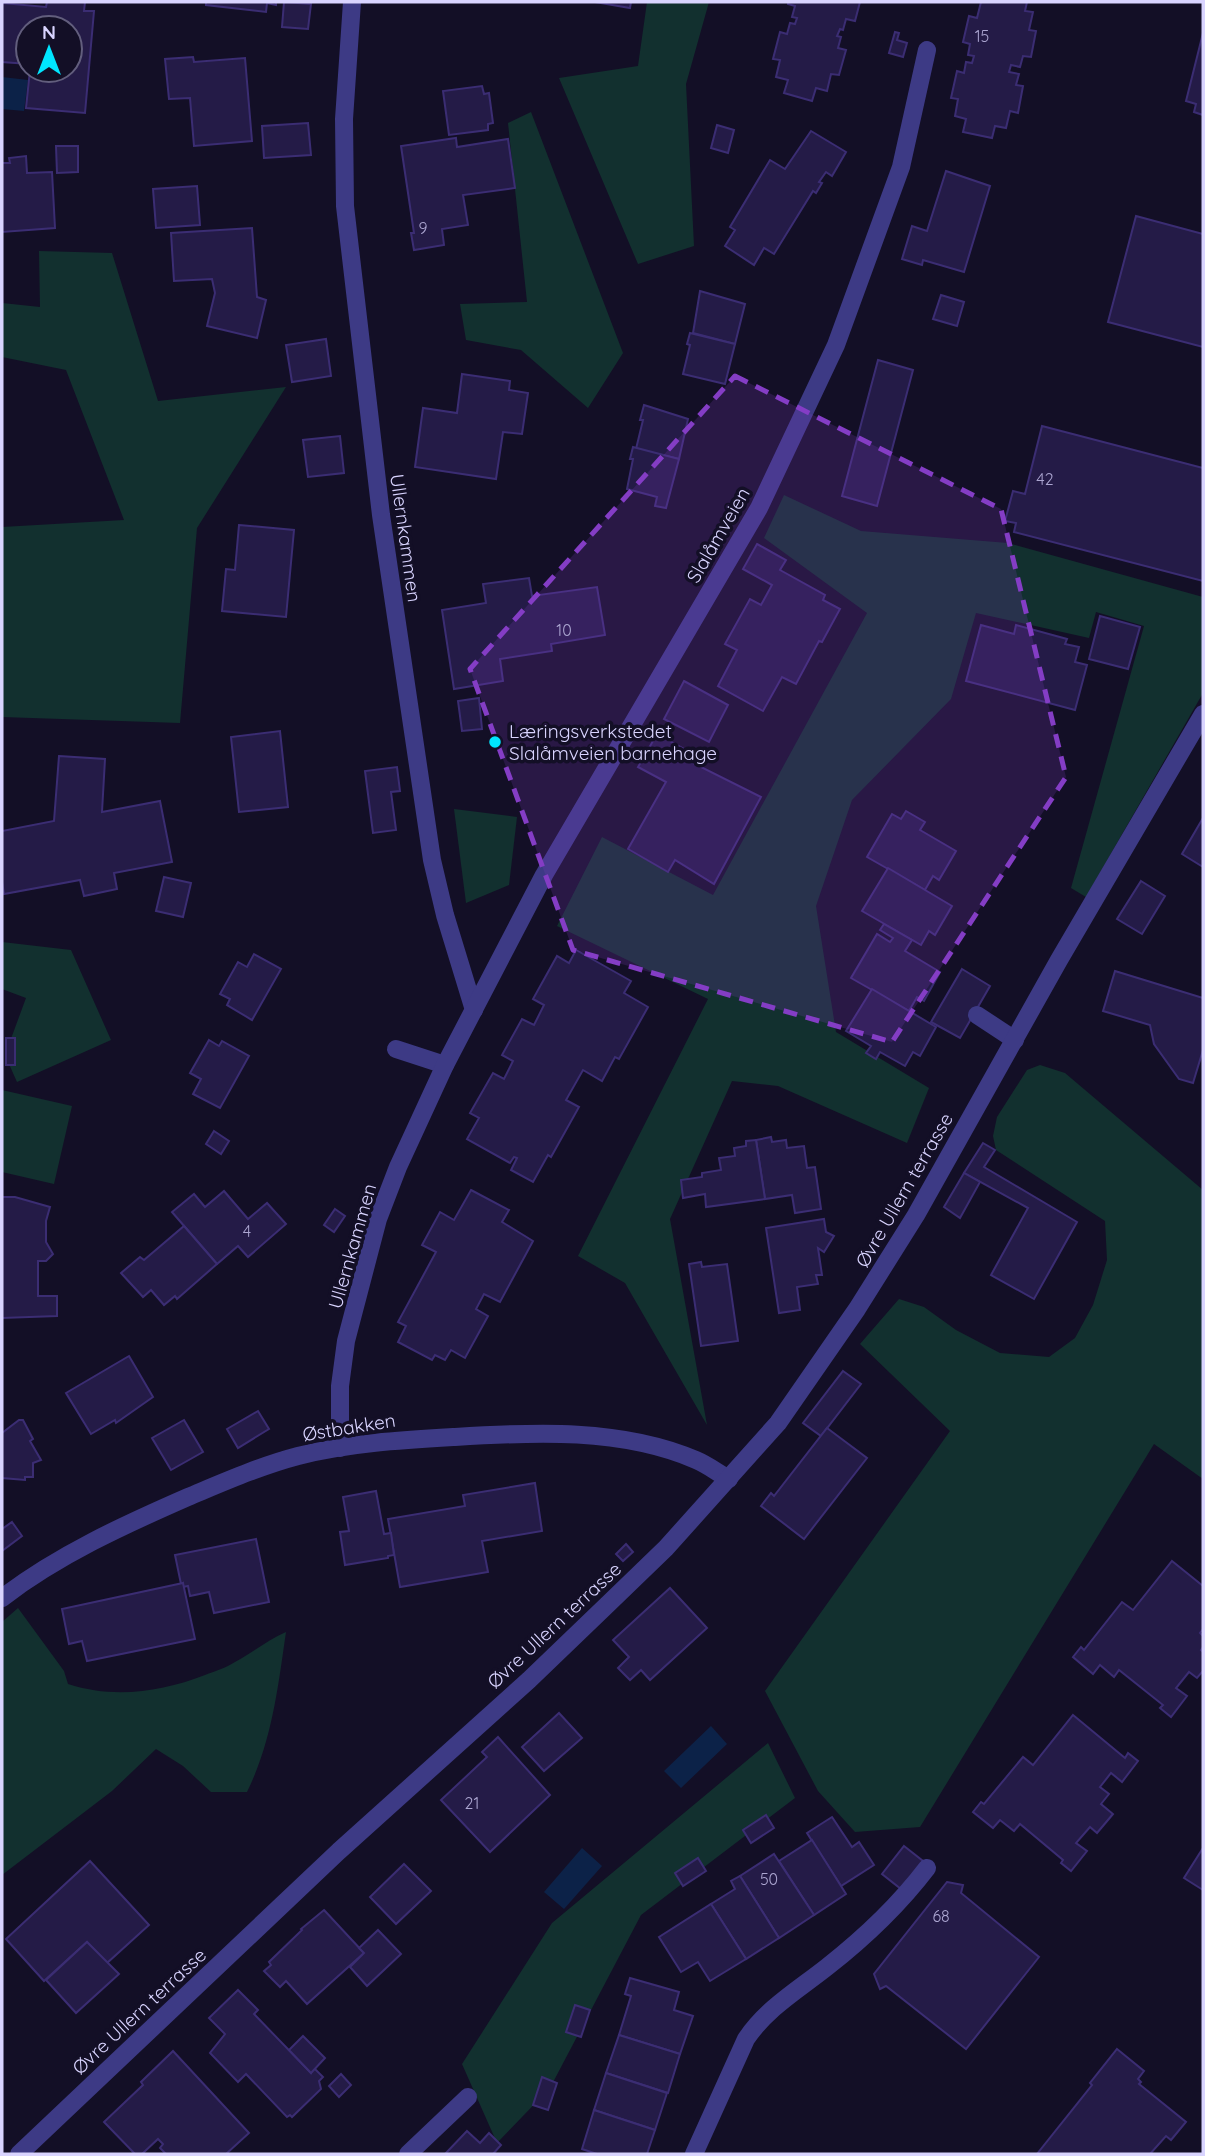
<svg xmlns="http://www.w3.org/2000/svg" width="1205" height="2156" viewBox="0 0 1205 2156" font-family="Quicksand,sans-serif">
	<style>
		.green { fill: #12302f }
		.water { fill: #0c2248 }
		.building { fill: #241b47; stroke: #3b2d73; stroke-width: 2 }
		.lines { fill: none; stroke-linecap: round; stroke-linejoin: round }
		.lane { stroke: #3d3a85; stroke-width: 18 }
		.street { stroke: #3d3a85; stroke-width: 18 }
		.marked { fill: #843dc5; fill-opacity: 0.2; stroke: #843dc5; stroke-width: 5; stroke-dasharray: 14 9; stroke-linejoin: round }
		.poi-dot { fill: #00e5ff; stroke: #130f26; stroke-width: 2.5 }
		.labels { text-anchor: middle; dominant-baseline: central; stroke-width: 7; stroke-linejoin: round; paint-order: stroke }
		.number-label { font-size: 16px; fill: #aca6d1 }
		.street-label { font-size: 19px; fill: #d9d4ff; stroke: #130f26 }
		.poi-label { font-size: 19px; fill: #d9d4ff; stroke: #130f26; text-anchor: start }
	</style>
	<rect width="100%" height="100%" fill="#130f26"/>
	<g class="green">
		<path d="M 647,2 L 709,2 L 686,84 L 694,246 L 638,264 L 559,78 L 638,66 Z"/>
		<path d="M 531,112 L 623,353 L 588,408 L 521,350 L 466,340 L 460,304 L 527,302 L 508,123 Z"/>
		<path d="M 39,251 L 112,253 L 158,401 L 286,387 L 197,528 L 180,723 L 2,717 L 2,527 L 124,520 L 66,370 L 2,357 L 2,303 L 40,307 Z"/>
		<path d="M 784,495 L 861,531 L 1008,543 L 1203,597 L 1203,693 L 1086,897 L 1071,888 L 1144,626 L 1096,612 L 1089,638 L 976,613 L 951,699 L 852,800 L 816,906 L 836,1032 L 929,1088 L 907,1143 L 778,1086 L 732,1081 L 670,1219 L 707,1425 L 625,1283 L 578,1256 L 708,999 L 557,926 L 602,837 L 713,895 L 867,613 L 764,538 Z"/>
		<path d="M 454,809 L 517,817 L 509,885 L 466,903 Z"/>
		<path d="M 2,942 L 71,950 L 111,1040 L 17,1082 L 5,1055 L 26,998 L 2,989 Z"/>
		<path d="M 1040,1065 L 1065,1073 L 1203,1190 L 1203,1479 L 1154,1444 L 920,1827 L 855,1832 L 818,1791 L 765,1691 L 950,1431 L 860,1344 L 899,1299 L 924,1307 L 956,1330 L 1000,1353 L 1049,1357 L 1075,1338 L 1093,1305 L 1107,1260 L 1105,1221 L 996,1150 L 993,1136 L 997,1117 L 1027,1070 Z"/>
		<path d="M 2,1090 L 72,1106 L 54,1184 L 2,1172 Z"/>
		<path d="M 18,1608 L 64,1671 L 68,1684 C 114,1699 161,1692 205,1675 C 215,1671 226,1668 235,1662 C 253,1652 268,1640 286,1632 C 278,1687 272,1741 247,1792 L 211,1792 L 183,1766 L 156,1749 L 112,1791 L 2,1875 L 2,1622 Z"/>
		<path d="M 768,1743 L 795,1798 L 641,1915 L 550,2088 L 497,2143 L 462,2064 L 552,1923 Z"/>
	</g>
	<g class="water">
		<path d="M 2,77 L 28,80 L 24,111 L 2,109 Z"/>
		<path d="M 711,1726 L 727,1744 L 681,1788 L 664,1771 Z"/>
		<path d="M 582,1848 L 602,1866 L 564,1909 L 544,1892 Z"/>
	</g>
	<g class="building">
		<path d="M 47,2 L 85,2 L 84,11 L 94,11 L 85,113 L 26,108 L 30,70 L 70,70 L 70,28 L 28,28 L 28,64 L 2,62 L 2,3 L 46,7 Z"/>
		<path d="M 206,2 L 276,2 L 276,5 L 267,3 L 266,12 L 206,5 Z"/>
		<path d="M 284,2 L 311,4 L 308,29 L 282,27 Z"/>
		<path d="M 595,2 L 631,2 L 630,8 Z"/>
		<path d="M 788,2 L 860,2 L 855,21 L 846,19 L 843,30 L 840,29 L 837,36 L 841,37 L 838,48 L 846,50 L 839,75 L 831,74 L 827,91 L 816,88 L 812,101 L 784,93 L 788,80 L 776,77 L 780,60 L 773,59 L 780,32 L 787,34 L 790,23 L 795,24 L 797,18 L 792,17 L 795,6 L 788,4 Z"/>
		<path d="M 981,2 L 1027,2 L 1025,11 L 1033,12 L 1029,30 L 1036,31 L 1031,57 L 1023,56 L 1020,67 L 1011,65 L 1009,72 L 1019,74 L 1016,85 L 1023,86 L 1018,113 L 1010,111 L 1006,128 L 995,126 L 992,138 L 963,132 L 966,119 L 955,116 L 958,99 L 951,98 L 957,71 L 964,73 L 966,62 L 972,63 L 974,56 L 968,55 L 970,44 L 963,42 L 969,16 L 977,18 Z"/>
		<path d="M 895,32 L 899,33 L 897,40 L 907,43 L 903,57 L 889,53 Z"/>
		<path d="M 1203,33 L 1203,115 L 1194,112 L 1196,104 L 1186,101 Z"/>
		<path d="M 193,57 L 194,62 L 245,58 L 252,141 L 194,146 L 190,98 L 169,99 L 165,59 Z"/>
		<path d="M 482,86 L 484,94 L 489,93 L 493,123 L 488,124 L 488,130 L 449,135 L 443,91 Z"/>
		<path d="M 308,123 L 311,155 L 264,158 L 262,126 Z"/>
		<path d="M 717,125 L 734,130 L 728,153 L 711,148 Z"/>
		<path d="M 811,131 L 846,152 L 832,176 L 826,172 L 819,182 L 822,183 L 816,193 L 813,191 L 774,254 L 764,248 L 754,265 L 725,246 L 735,230 L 730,227 L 770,160 L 785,169 Z"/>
		<path d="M 456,138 L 457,147 L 508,139 L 515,188 L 463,195 L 468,225 L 442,229 L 444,245 L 414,250 L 411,233 L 414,233 L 401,146 Z"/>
		<path d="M 56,146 L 78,146 L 78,172 L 57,173 Z"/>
		<path d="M 26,156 L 27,173 L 52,172 L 55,228 L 2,232 L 2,163 L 10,163 L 9,158 Z"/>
		<path d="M 946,171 L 990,186 L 964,272 L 923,260 L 922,265 L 902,259 L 912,226 L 927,231 Z"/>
		<path d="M 197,186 L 200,225 L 156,228 L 153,189 Z"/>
		<path d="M 1136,216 L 1203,234 L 1203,347 L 1108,322 Z"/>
		<path d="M 252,228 L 257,297 L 266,300 L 257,338 L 207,326 L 215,293 L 212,279 L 174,281 L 171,233 Z"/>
		<path d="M 700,291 L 745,304 L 735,344 L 693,333 Z"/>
		<path d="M 941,295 L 964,302 L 957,326 L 933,319 Z"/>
		<path d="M 690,333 L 735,344 L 725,384 L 683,374 L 690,345 L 687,344 Z"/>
		<path d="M 326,339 L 331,376 L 292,382 L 286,345 Z"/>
		<path d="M 878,360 L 913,370 L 877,506 L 842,496 Z"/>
		<path d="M 462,374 L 510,381 L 509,390 L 528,393 L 522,434 L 503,432 L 496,479 L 415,467 L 423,408 L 457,413 Z"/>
		<path d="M 644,405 L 688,419 L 679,459 L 636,449 L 643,420 L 640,420 Z"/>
		<path d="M 1042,426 L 1203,468 L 1203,581 L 1014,532 L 1016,523 L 1005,521 L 1013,491 L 1025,494 Z"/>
		<path d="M 340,436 L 344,473 L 308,477 L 303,440 Z"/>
		<path d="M 633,447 L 679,459 L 666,508 L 655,506 L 657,497 L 627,489 L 633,459 L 630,459 Z"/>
		<path d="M 239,525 L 294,530 L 286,617 L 222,611 L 226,569 L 235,570 Z"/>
		<path d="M 757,544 L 786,560 L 780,570 L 825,595 L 823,600 L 840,609 L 822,642 L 819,641 L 796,684 L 782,677 L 763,711 L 718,686 L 737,650 L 725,644 L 750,599 L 761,605 L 772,585 L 743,569 Z"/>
		<path d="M 529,578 L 532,596 L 597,587 L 605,635 L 551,644 L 552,651 L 500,659 L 503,681 L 454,689 L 442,610 L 486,603 L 483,584 Z"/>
		<path d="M 1100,616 L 1140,627 L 1128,669 L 1089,659 Z"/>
		<path d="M 981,625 L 1014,634 L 1016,625 L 1067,639 L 1065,644 L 1079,647 L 1075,662 L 1087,665 L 1075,710 L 966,681 Z"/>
		<path d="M 684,681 L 728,705 L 709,742 L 664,719 Z"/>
		<path d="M 479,698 L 482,729 L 462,731 L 458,701 Z"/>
		<path d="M 280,731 L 288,807 L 239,812 L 231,737 Z"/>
		<path d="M 657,734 L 693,754 L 689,761 L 761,797 L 714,884 L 675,860 L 668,872 L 628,849 L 666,782 L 638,767 Z"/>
		<path d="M 59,756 L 105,759 L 102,812 L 160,801 L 172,862 L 114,873 L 117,889 L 84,896 L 80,880 L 4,894 L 2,882 L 2,831 L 54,821 Z"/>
		<path d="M 397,767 L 400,791 L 391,792 L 396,830 L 373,833 L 365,771 Z"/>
		<path d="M 906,811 L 925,822 L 920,830 L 956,851 L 939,880 L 933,876 L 925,890 L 867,857 L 892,814 L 901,819 Z"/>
		<path d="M 1203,818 L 1203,867 L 1182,854 Z"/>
		<path d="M 888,868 L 952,906 L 935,935 L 929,931 L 921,945 L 862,911 Z"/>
		<path d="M 164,877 L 191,883 L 183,917 L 156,911 Z"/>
		<path d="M 1141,881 L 1165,896 L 1142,934 L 1117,919 Z"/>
		<path d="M 884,924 L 912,940 L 905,951 L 940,972 L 924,1001 L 917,997 L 909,1011 L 851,978 L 877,934 L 890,942 L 893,938 L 880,930 Z"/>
		<path d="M 576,950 L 631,981 L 624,993 L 648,1007 L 619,1059 L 615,1057 L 602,1081 L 583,1070 L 566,1100 L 579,1107 L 551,1157 L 548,1155 L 533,1182 L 511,1170 L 517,1158 L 514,1157 L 510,1163 L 467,1139 L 479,1118 L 470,1113 L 493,1073 L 504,1079 L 513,1061 L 502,1055 L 522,1019 L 534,1025 L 544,1005 L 533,999 L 557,956 L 569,963 Z"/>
		<path d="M 254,954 L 281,969 L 252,1020 L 227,1005 L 230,999 L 220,994 L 238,962 L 247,967 Z"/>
		<path d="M 962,969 L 990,986 L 960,1038 L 931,1022 Z"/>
		<path d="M 1115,971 L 1203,998 L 1203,1050 L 1193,1083 L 1179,1079 L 1154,1044 L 1150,1025 L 1103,1011 Z"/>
		<path d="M 872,989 L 936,1027 L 920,1056 L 913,1052 L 905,1066 L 880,1052 L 876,1059 L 866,1053 L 871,1046 L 846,1031 Z"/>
		<rect x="6" y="1038" width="9" height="27"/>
		<path d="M 209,1040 L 219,1046 L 222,1041 L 249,1056 L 220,1108 L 193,1094 L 201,1079 L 190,1073 Z"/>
		<path d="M 214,1131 L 229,1141 L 221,1154 L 206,1144 Z"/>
		<path d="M 771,1137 L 772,1142 L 786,1140 L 787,1148 L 804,1146 L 807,1168 L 815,1167 L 821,1209 L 795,1213 L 792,1195 L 765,1199 L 756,1140 Z"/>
		<path d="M 756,1140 L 765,1199 L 706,1207 L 705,1194 L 683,1198 L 681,1180 L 702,1177 L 702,1173 L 721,1170 L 719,1158 L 735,1156 L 734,1148 L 746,1146 L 746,1141 Z"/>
		<path d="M 983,1143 L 995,1150 L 984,1167 L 1077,1222 L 1034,1299 L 991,1275 L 1028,1208 L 964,1173 Z"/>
		<path d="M 964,1173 L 980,1182 L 960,1218 L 944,1207 Z"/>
		<path d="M 471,1190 L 509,1210 L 502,1222 L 533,1241 L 500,1302 L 484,1294 L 476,1309 L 488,1316 L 465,1358 L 451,1350 L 445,1360 L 435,1355 L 432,1360 L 398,1342 L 406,1326 L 398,1322 L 436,1252 L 422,1245 L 440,1212 L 454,1220 Z"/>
		<path d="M 224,1191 L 248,1219 L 267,1203 L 286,1224 L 248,1257 L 238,1246 L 217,1264 L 172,1212 L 194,1194 L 205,1207 Z"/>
		<path d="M 2,1197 L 15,1197 L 50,1207 L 46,1221 L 46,1242 L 53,1254 L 46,1261 L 38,1261 L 38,1296 L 57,1296 L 57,1316 L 2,1318 Z"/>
		<path d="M 335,1209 L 345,1216 L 334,1232 L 324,1225 Z"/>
		<path d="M 824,1219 L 826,1232 L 834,1236 L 824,1252 L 818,1248 L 822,1275 L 816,1275 L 818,1284 L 797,1287 L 800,1310 L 779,1313 L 766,1228 Z"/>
		<path d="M 184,1226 L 217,1264 L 177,1299 L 175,1296 L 164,1305 L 151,1290 L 143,1297 L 121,1273 L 140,1257 L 144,1260 Z"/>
		<path d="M 701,1262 L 702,1267 L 727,1264 L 738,1341 L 701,1346 L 689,1264 Z"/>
		<path d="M 129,1356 L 153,1397 L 116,1423 L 115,1420 L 91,1434 L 66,1393 Z"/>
		<path d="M 843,1371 L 861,1384 L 821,1436 L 803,1423 Z"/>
		<path d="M 258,1411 L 269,1429 L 238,1448 L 227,1429 Z"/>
		<path d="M 19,1420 L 23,1420 L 33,1439 L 30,1441 L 41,1460 L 33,1463 L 33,1477 L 25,1477 L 25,1480 L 2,1478 L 2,1433 Z"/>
		<path d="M 184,1420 L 203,1452 L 171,1470 L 152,1438 Z"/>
		<path d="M 827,1428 L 867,1458 L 804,1539 L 761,1506 L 771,1493 L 774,1496 Z"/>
		<path d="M 535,1483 L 542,1531 L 482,1541 L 488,1572 L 400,1587 L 388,1519 L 465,1506 L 463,1495 Z"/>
		<path d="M 376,1491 L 384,1534 L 391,1533 L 394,1555 L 388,1556 L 388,1558 L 345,1565 L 340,1532 L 349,1531 L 343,1497 Z"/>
		<path d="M 12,1522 L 22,1536 L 2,1551 L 2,1529 Z"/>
		<path d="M 256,1539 L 269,1602 L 214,1613 L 209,1592 L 190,1596 L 188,1586 L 183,1587 L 183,1583 L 181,1584 L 175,1555 Z"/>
		<path d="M 626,1544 L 633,1552 L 623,1561 L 616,1554 Z"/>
		<path d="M 1172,1561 L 1203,1586 L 1203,1629 L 1200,1633 L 1203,1636 L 1203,1647 L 1201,1650 L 1203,1652 L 1203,1671 L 1197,1678 L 1189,1672 L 1176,1688 L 1187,1696 L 1171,1717 L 1160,1708 L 1163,1705 L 1119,1670 L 1114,1677 L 1100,1665 L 1093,1674 L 1073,1657 L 1081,1647 L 1084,1650 L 1122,1602 L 1133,1610 Z"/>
		<path d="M 183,1583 L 195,1639 L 87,1661 L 82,1641 L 69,1644 L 62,1609 Z"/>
		<path d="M 670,1588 L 707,1628 L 650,1680 L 641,1670 L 630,1680 L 618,1668 L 629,1657 L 613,1640 Z"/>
		<path d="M 559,1713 L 582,1738 L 544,1771 L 522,1747 Z"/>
		<path d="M 1073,1715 L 1125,1758 L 1128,1753 L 1138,1761 L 1122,1782 L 1111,1773 L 1100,1787 L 1109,1794 L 1101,1804 L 1113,1814 L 1097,1833 L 1090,1827 L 1076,1843 L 1087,1851 L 1071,1871 L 1061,1863 L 1063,1860 L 1020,1824 L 1014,1831 L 1000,1820 L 993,1828 L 973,1812 L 981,1802 L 984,1804 L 1023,1757 L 1033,1765 Z"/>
		<path d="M 498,1737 L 550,1795 L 490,1852 L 441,1800 L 487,1757 L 482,1752 Z"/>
		<path d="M 766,1815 L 774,1828 L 751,1843 L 743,1830 Z"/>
		<path d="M 832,1817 L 852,1847 L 859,1842 L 874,1865 L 841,1886 L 807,1833 Z"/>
		<path d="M 812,1840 L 846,1894 L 814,1915 L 779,1861 Z"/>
		<path d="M 904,1846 L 923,1861 L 901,1889 L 882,1874 Z"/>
		<path d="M 1203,1848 L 1203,1890 L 1184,1878 Z"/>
		<path d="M 774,1854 L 814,1915 L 779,1938 L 740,1876 Z"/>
		<path d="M 698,1858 L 706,1871 L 683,1886 L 675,1873 Z"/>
		<path d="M 90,1861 L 149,1925 L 107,1963 L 87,1942 L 44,1981 L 6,1939 Z"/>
		<path d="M 404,1864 L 431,1891 L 396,1924 L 370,1897 Z"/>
		<path d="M 740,1876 L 779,1938 L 746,1959 L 711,1904 L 735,1889 L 731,1881 Z"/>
		<path d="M 947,1882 L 963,1885 L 961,1893 L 1039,1957 L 966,2049 L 886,1986 L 880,1989 L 874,1974 Z"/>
		<path d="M 711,1904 L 746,1959 L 710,1981 L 698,1962 L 681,1972 L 659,1937 Z"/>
		<path d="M 324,1910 L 364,1953 L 307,2004 L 286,1981 L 280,1987 L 264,1971 L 271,1965 L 269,1962 L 302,1930 L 301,1929 Z"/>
		<path d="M 378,1930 L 401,1954 L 367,1986 L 350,1967 L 364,1953 L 359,1948 Z"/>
		<path d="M 87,1942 L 119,1974 L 76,2013 L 46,1980 Z"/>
		<path d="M 630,1978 L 679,1992 L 674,2010 L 693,2016 L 680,2054 L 619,2035 L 631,1996 L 625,1994 Z"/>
		<path d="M 238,1990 L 258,2010 L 254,2014 L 311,2073 L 314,2068 L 323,2077 L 319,2081 L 321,2089 L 292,2117 L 290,2115 L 287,2117 L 246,2074 L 238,2082 L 210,2053 L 225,2034 L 209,2018 Z"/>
		<path d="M 575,2005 L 590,2010 L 581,2037 L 566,2032 Z"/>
		<path d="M 619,2035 L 680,2054 L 668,2093 L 606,2073 Z"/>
		<path d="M 303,2036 L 325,2058 L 311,2073 L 289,2050 Z"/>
		<path d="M 1117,2049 L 1144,2071 L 1138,2079 L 1141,2082 L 1139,2084 L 1186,2122 L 1171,2140 L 1166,2136 L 1150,2154 L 1037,2154 L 1092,2085 L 1090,2083 Z"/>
		<path d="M 173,2051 L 249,2133 L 226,2154 L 166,2154 L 160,2148 L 163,2144 L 158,2139 L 142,2154 L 135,2154 L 104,2122 L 143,2085 L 141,2082 Z"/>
		<path d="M 606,2073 L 667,2093 L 655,2130 L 594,2110 Z"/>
		<path d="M 341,2074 L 351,2085 L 339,2097 L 329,2086 Z"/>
		<path d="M 542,2077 L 557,2083 L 548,2110 L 533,2105 Z"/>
		<path d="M 594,2110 L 655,2130 L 647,2154 L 597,2154 L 582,2149 Z"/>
		<path d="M 467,2131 L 480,2143 L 489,2133 L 501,2145 L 493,2154 L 445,2154 Z"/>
	</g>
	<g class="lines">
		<g class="lane">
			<path d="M 977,1015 L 1015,1040"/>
			<path d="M 396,1049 L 445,1065"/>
			<path d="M 694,2154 L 746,2039 C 767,2008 798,1990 827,1967 C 864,1938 898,1906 927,1868"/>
		</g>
		<g class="street">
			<path d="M 352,2 L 344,119 L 345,206 L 381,515 L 432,860 L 445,915 L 474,1010"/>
			<path d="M 340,1448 L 340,1386 L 346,1341 L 378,1219 L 398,1167 L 445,1065 L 544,875 L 759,508 L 836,345 L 901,167 L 927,50"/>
			<path d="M 2,1598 C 58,1555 124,1525 188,1497 C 224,1482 260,1466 298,1456 C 349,1443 403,1440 455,1437 C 534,1432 622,1428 696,1460 C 708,1465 718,1473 729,1479"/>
			<path d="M 19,2154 L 339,1851 L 529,1680 L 607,1605 L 666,1548 L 778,1423 L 857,1309 L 916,1215 L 1059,960 L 1203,714"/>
			<path d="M 408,2154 L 468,2097"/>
		</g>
	</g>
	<path class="marked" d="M 735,376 L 1001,509 L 1066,777 L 892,1042 L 573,950 L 470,669 Z"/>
	<circle class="poi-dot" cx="495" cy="742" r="7"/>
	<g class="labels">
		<g class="number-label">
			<text x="982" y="36">15</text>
			<text x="423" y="228">9</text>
			<text x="1045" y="479">42</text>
			<text x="564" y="630">10</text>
			<text x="247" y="1231">4</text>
			<text x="472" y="1803">21</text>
			<text x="769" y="1879">50</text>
			<text x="941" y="1916">68</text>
		</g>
		<g class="street-label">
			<text transform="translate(718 535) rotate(-60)">Slalåmveien</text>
			<text transform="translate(406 538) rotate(82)">Ullernkammen</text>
			<text transform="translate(904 1190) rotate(-60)">Øvre Ullern terrasse</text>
			<text transform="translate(352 1246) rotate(-74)">Ullernkammen</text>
			<text transform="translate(349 1427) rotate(-9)">Østbakken</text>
			<text transform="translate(554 1625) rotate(-43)">Øvre Ullern terrasse</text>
			<text transform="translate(139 2011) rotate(-43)">Øvre Ullern terrasse</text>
		</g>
		<g class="poi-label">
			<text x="509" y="731">Læringsverkstedet<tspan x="509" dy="22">Slalåmveien barnehage</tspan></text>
		</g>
	</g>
	<rect width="1205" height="2156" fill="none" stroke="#d9d4ff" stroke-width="7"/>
	<g transform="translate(49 49)"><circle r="33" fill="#130f26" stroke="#625e7d" stroke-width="2"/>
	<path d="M0-5L12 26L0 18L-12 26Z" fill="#00e5ff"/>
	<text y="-10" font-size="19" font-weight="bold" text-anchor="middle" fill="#d9d4ff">N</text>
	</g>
</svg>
